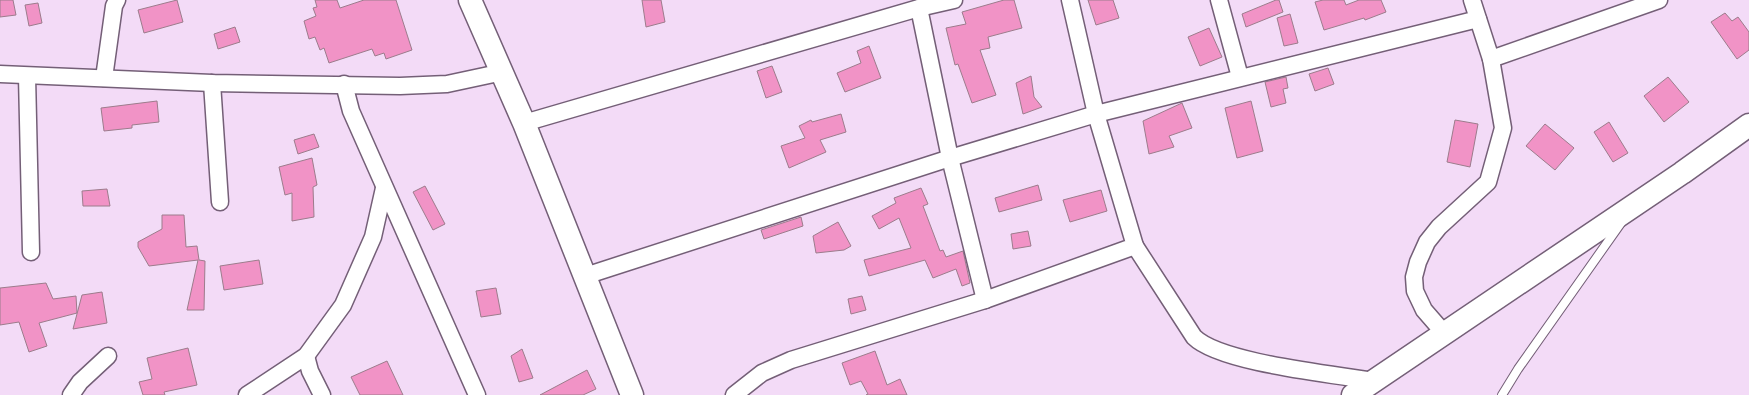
<svg xmlns="http://www.w3.org/2000/svg" width="1749" height="395" viewBox="0 0 1749 395" font-family="Poppins,sans-serif">
	<style>
		.building { fill: #f193c6; stroke: #9c7c8c }
		.lines { fill: none; stroke-linecap: round; stroke-linejoin: round }
		.lane-casing { stroke: #745f77; stroke-width: 10 }
		.street-casing { stroke: #745f77; stroke-width: 19 }
		.secondary-casing { stroke: #745f77; stroke-width: 25 }
		.lane { stroke: #fff; stroke-width: 8 }
		.street { stroke: #fff; stroke-width: 16 }
		.secondary { stroke: #fff; stroke-width: 22 }
	</style>
	<rect width="100%" height="100%" fill="#f3dbf7"/>
	<g class="building">
		<path d="M 0,0 L 13,0 L 16,15 L 0,17 Z"/>
		<path d="M 177,0 L 183,22 L 144,33 L 138,10 Z"/>
		<path d="M 315,0 L 337,0 L 340,8 L 364,0 L 396,0 L 412,50 L 386,59 L 384,53 L 375,56 L 372,49 L 329,63 L 324,48 L 320,50 L 315,37 L 309,39 L 304,21 L 316,16 L 313,8 L 317,7 Z"/>
		<path d="M 642,0 L 661,0 L 665,22 L 646,27 Z"/>
		<path d="M 1004,0 L 1014,0 L 1022,28 L 988,37 L 990,48 L 980,50 L 996,95 L 972,103 L 958,64 L 955,65 L 946,28 L 966,24 L 962,12 Z"/>
		<path d="M 1088,0 L 1113,0 L 1119,18 L 1096,25 Z"/>
		<path d="M 1276,0 L 1279,0 L 1283,12 L 1246,27 L 1242,14 Z"/>
		<path d="M 1323,0 L 1344,0 L 1346,5 L 1359,0 L 1381,0 L 1386,12 L 1365,20 L 1364,18 L 1324,30 L 1315,2 Z"/>
		<path d="M 38,3 L 42,23 L 29,26 L 25,5 Z"/>
		<path d="M 1725,13 L 1732,21 L 1738,17 L 1749,32 L 1749,50 L 1737,59 L 1711,22 Z"/>
		<path d="M 1290,14 L 1298,43 L 1284,46 L 1277,18 Z"/>
		<path d="M 235,27 L 240,42 L 218,49 L 214,34 Z"/>
		<path d="M 1209,28 L 1222,57 L 1200,66 L 1188,37 Z"/>
		<path d="M 869,46 L 881,78 L 845,92 L 837,73 L 861,63 L 857,51 Z"/>
		<path d="M 772,66 L 782,92 L 766,98 L 757,71 Z"/>
		<path d="M 1328,68 L 1334,84 L 1315,91 L 1309,74 Z"/>
		<path d="M 1031,76 L 1034,97 L 1042,107 L 1023,114 L 1016,83 Z"/>
		<path d="M 1286,77 L 1288,88 L 1283,89 L 1286,103 L 1271,107 L 1265,82 Z"/>
		<path d="M 1668,77 L 1689,102 L 1664,122 L 1644,96 Z"/>
		<path d="M 157,101 L 159,122 L 132,125 L 132,128 L 104,131 L 101,108 Z"/>
		<path d="M 1251,101 L 1263,151 L 1237,158 L 1225,108 Z"/>
		<path d="M 1182,103 L 1192,128 L 1169,136 L 1174,147 L 1149,154 L 1143,121 Z"/>
		<path d="M 841,114 L 846,132 L 820,140 L 826,152 L 789,168 L 781,146 L 805,138 L 799,126 L 811,120 L 812,122 Z"/>
		<path d="M 1455,120 L 1478,124 L 1470,167 L 1447,162 Z"/>
		<path d="M 1609,122 L 1628,153 L 1613,162 L 1594,132 Z"/>
		<path d="M 1545,124 L 1574,148 L 1555,170 L 1526,146 Z"/>
		<path d="M 314,134 L 319,147 L 298,154 L 294,140 Z"/>
		<path d="M 312,158 L 317,185 L 313,187 L 314,217 L 292,221 L 292,193 L 285,195 L 279,167 Z"/>
		<path d="M 1038,185 L 1042,200 L 999,212 L 995,198 Z"/>
		<path d="M 425,186 L 445,224 L 433,230 L 413,192 Z"/>
		<path d="M 921,188 L 928,204 L 923,206 L 940,251 L 943,250 L 946,257 L 963,251 L 970,283 L 962,286 L 956,269 L 933,278 L 925,260 L 869,276 L 864,260 L 911,248 L 899,218 L 879,229 L 872,216 L 896,203 L 894,198 Z"/>
		<path d="M 107,189 L 110,206 L 83,206 L 82,191 Z"/>
		<path d="M 1101,190 L 1107,211 L 1070,222 L 1063,200 Z"/>
		<path d="M 162,215 L 184,215 L 186,247 L 197,246 L 199,260 L 205,261 L 204,310 L 187,310 L 198,260 L 149,266 L 138,247 L 138,242 L 162,229 Z"/>
		<path d="M 801,217 L 803,226 L 764,239 L 761,230 Z"/>
		<path d="M 838,222 L 851,246 L 844,250 L 816,253 L 813,236 Z"/>
		<path d="M 1028,231 L 1031,246 L 1013,249 L 1011,234 Z"/>
		<path d="M 259,260 L 263,284 L 224,290 L 220,266 Z"/>
		<path d="M 46,283 L 53,299 L 76,296 L 77,313 L 39,323 L 47,346 L 29,352 L 19,322 L 0,325 L 0,288 Z"/>
		<path d="M 496,288 L 501,314 L 481,317 L 476,291 Z"/>
		<path d="M 102,292 L 107,323 L 73,329 L 82,295 Z"/>
		<path d="M 862,296 L 866,310 L 851,314 L 848,299 Z"/>
		<path d="M 188,348 L 197,385 L 164,392 L 165,395 L 143,395 L 139,382 L 152,379 L 147,358 Z"/>
		<path d="M 522,349 L 533,378 L 519,382 L 511,356 Z"/>
		<path d="M 875,351 L 887,385 L 900,379 L 907,395 L 866,395 L 868,394 L 861,381 L 850,385 L 842,363 Z"/>
		<path d="M 387,361 L 403,395 L 360,395 L 351,377 Z"/>
		<path d="M 587,370 L 596,389 L 583,395 L 540,395 Z"/>
	</g>
	<g class="lines">
		<g class="lane-casing">
			<path id="lane" d="M 1502,395 L 1518,369 L 1621,223"/>
		</g>
		<g class="street-casing">
			<g id="street">
				<path d="M 1219,0 L 1240,77"/>
				<path d="M 919,8 L 950,158 L 985,300"/>
				<path d="M 1491,59 L 1659,0"/>
				<path d="M 0,74 L 212,83 L 400,86 L 447,84 L 503,72"/>
				<path d="M 27,76 L 31,252"/>
				<path d="M 104,78 L 114,6 L 117,0"/>
				<path d="M 212,83 L 220,202"/>
				<path d="M 344,84 L 351,111 L 477,395"/>
				<path d="M 524,123 L 919,8 L 954,0"/>
				<path d="M 1135,246 L 1194,337 C 1220,363 1333,374 1373,381"/>
				<path d="M 585,276 L 950,158 L 1096,114 L 1478,19"/>
				<path d="M 1444,333 L 1424,310 L 1415,291 L 1414,277 L 1418,262 L 1427,242 L 1439,227 L 1488,182 L 1503,128 L 1491,59 L 1472,0"/>
				<path d="M 306,356 L 310,371 L 322,395"/>
				<path d="M 71,395 L 80,382 L 108,356"/>
				<path d="M 247,395 L 306,356 L 343,305 L 373,237 L 384,188"/>
				<path d="M 734,395 L 762,373 L 791,360 L 985,300 L 1135,246 L 1096,114 L 1070,0"/>
			</g>
		</g>
		<g class="secondary-casing">
			<g id="secondary">
				<path d="M 470,0 L 524,123 L 632,395"/>
				<path d="M 1353,395 L 1682,173 L 1749,125"/>
			</g>
		</g>
		<use href="#lane" class="lane"/>
		<use href="#street" class="street"/>
		<use href="#secondary" class="secondary"/>
	</g>
</svg>
